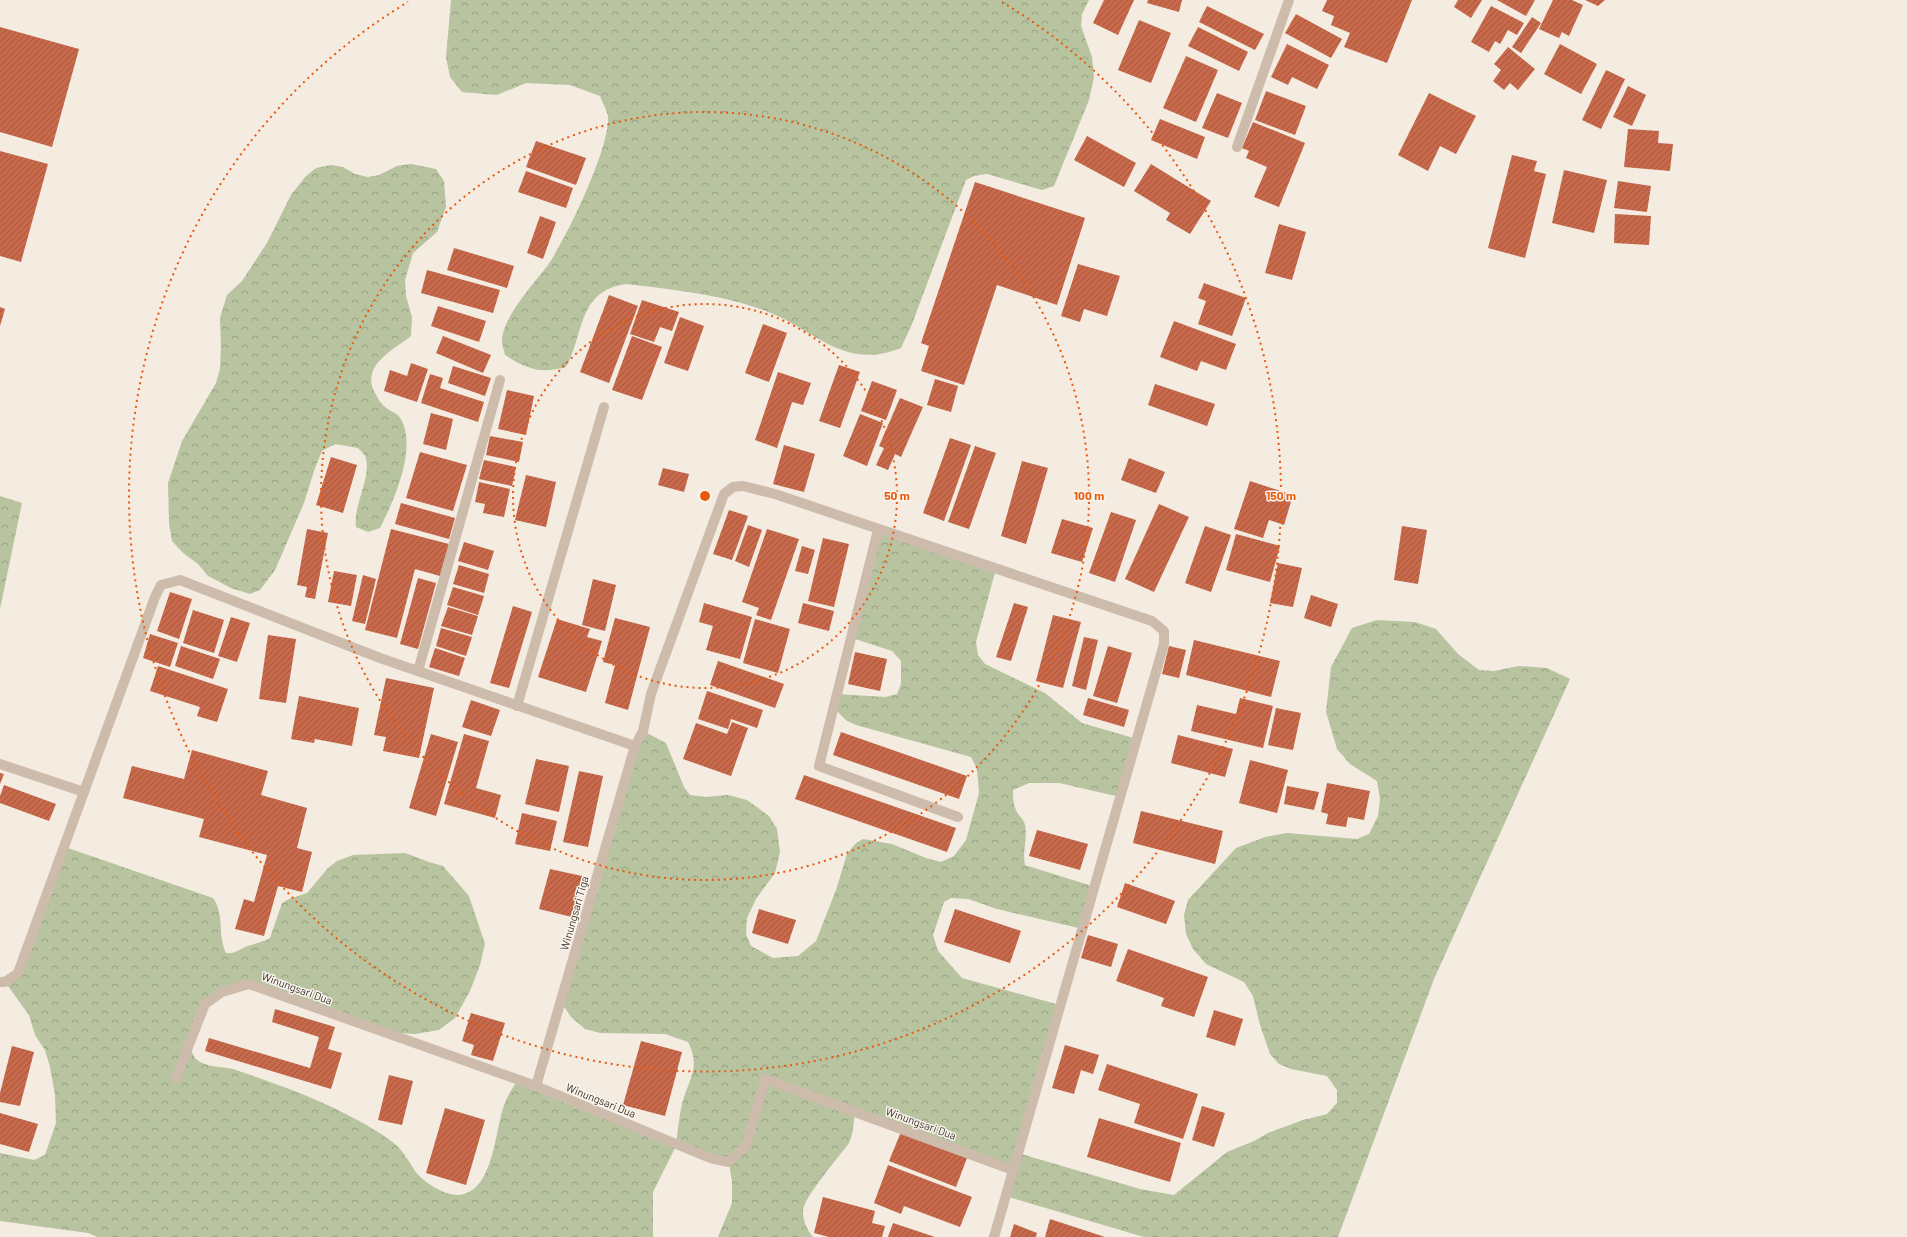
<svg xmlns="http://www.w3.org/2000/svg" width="1907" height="1237" viewBox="0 0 1907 1237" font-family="Barlow,sans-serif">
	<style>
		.forest { fill: url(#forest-crowns) }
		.building { fill: url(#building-hatch) }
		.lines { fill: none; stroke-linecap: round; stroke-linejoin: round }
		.minor { stroke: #cdbbac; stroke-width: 10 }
		.ring { fill: none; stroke: #e8590c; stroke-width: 2; stroke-dasharray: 2 4 }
		.labels { text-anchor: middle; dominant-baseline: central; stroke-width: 3; stroke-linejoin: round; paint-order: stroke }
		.street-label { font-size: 11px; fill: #3b302b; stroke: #fbf5ee }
		.centre { fill: #e8590c; stroke: #fbf5ee; stroke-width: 2 }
		.ring-label { font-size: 12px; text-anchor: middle; font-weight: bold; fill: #e8590c; stroke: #fbf5ee; stroke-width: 3; stroke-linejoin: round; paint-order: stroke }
	</style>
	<defs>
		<pattern id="forest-crowns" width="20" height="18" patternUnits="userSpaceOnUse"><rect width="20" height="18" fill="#b8c4a0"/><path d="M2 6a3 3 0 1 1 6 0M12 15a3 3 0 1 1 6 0" fill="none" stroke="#97a083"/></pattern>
		<pattern id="building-hatch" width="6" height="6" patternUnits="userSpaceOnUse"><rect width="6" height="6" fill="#c8694b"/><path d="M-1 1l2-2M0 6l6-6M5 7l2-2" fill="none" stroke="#a4573f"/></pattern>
	</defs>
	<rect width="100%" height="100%" fill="#f4ebe1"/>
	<g class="forest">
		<path d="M 451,0 L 1089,0 L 1082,14 L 1081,26 L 1092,57 L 1094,77 L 1089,100 L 1054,186 L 1042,190 L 987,174 L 974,176 L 966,180 L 912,324 L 901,348 C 843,371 816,330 766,311 C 724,295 671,289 626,284 C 577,291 585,333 566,367 C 540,374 527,369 505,355 C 504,350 502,345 502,340 C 503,317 534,283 548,265 C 566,239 611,146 608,116 C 607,110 602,102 600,96 L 570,85 L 526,83 L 497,95 L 462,92 L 450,77 L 446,57 Z"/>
		<path d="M 411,164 L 436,169 L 444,181 L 446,207 L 437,232 L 413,253 L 405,280 L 406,296 L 412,317 L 411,336 C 393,350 360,366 375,393 C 377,396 379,401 382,404 C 391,414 399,410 404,426 C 414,456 393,502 380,528 L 368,532 L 356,527 C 353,505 371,479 366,458 C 365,455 361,451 358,448 L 335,444 L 322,451 L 315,468 L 304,503 L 275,570 L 260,590 L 250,594 L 231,588 L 208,576 L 198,564 L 182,552 L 172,541 L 169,523 L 168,483 L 182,441 L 216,383 L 220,369 L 221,347 L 220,318 L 227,295 L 242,281 L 267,243 L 291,195 L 305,177 L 316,168 L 331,165 L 343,167 L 355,174 L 368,177 L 379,175 L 397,166 Z"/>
		<path d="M 0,496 L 22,503 L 0,609 Z"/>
		<path d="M 878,530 L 996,569 L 976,642 L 978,655 L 985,664 L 1045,693 L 1082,723 L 1137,739 L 1120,797 L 1059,783 L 1029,783 L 1013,790 C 1013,798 1013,805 1017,812 C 1019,816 1024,819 1025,825 C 1028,838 1022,851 1025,865 L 1095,887 L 1083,929 L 997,909 L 968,899 L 951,898 L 944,902 L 933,935 L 938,951 L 962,978 L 1060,1005 L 1018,1153 L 1140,1189 L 1174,1195 L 1227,1152 L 1254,1141 L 1268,1133 L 1303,1120 L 1327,1114 L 1337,1103 L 1337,1090 L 1327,1076 L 1291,1069 L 1279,1064 L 1270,1054 L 1260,1025 L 1253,996 L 1244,982 L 1206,964 L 1193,949 L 1186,934 L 1184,915 L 1188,900 L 1236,848 L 1265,837 L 1287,833 L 1357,839 L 1369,834 L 1378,816 L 1380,799 L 1377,781 L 1350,764 L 1337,749 L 1326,712 L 1331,667 L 1352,628 L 1377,620 L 1415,622 L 1436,629 L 1458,654 L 1479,670 L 1494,671 L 1519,666 L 1547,668 L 1570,679 L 1434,979 L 1338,1237 L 1144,1237 L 1005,1196 L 1013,1170 L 855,1112 C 854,1121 853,1135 849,1143 C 839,1157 803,1198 803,1211 C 803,1221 807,1230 813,1237 L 718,1237 L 732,1203 L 732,1182 L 729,1163 L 677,1144 L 653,1192 L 653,1237 L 98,1237 L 88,1233 L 0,1221 L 0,1153 L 34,1160 L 45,1155 L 56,1123 L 55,1095 L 50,1067 L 45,1050 L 35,1035 L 29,1015 L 5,982 L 18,973 L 65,847 L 213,898 C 225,915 217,934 226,953 C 236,954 239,949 248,946 C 256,943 263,942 270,938 L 282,903 L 289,899 L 307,893 L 328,868 L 337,861 L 353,855 L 405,853 L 429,862 L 443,866 L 469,896 L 485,944 L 480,965 L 470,991 L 455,1018 L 439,1030 L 415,1034 L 383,1032 L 249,984 L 205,1004 L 190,1045 C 191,1049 193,1056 196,1059 C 206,1068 224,1066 236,1070 C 274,1083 311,1096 346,1114 C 362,1122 381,1133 395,1144 C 404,1152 409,1162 415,1171 C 424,1183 449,1199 464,1194 C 492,1186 495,1136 502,1112 C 505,1100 511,1090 518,1080 L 676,1144 C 678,1130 679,1116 682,1104 C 689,1078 701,1068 688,1042 L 665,1034 L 600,1033 L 585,1029 L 571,1017 L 561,1002 L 643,731 L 666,743 L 684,787 L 690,795 L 706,797 L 728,795 L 747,800 L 769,816 L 777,829 L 780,852 L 775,873 L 756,899 L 747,918 L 746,934 L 751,946 L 773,958 L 798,956 L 816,941 L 836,890 L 847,854 L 855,844 L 863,839 L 892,844 L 926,858 L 941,862 L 954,856 L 966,840 L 979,793 L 977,769 L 971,757 L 856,725 L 847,721 L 834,708 L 837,694 L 885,697 L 897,694 L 901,684 L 901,661 L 892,651 L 852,638 Z"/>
	</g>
	<g class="building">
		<path d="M 1104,0 L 1134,0 L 1118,35 L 1093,23 Z"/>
		<path d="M 1148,0 L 1182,0 L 1179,12 L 1147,3 Z"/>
		<path d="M 1327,0 L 1412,0 L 1387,63 L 1344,47 L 1350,33 L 1331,25 L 1334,16 L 1322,11 Z"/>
		<path d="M 1458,0 L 1482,0 L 1471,18 L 1454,7 Z"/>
		<path d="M 1497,0 L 1535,0 L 1526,16 Z"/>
		<path d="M 1553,0 L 1572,0 L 1583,5 L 1569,36 L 1562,32 L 1559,38 L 1539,29 Z"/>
		<path d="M 1585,0 L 1605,0 L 1598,6 Z"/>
		<path d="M 1207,6 L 1264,34 L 1255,50 L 1199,22 Z"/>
		<path d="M 1491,6 L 1524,23 L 1517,35 L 1508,30 L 1500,44 L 1495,41 L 1489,52 L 1471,42 Z"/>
		<path d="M 1296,14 L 1342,39 L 1331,58 L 1285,33 Z"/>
		<path d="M 1532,17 L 1541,23 L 1521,53 L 1512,47 Z"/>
		<path d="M 1139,20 L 1171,33 L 1151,83 L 1118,70 Z"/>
		<path d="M 0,27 L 79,49 L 52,147 L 0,132 Z"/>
		<path d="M 1198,27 L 1248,52 L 1239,71 L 1188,46 Z"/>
		<path d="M 1287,44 L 1329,65 L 1317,89 L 1292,77 L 1288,85 L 1271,77 Z"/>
		<path d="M 1560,44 L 1597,64 L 1581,94 L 1544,74 Z"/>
		<path d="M 1508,47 L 1535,69 L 1518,90 L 1510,83 L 1504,90 L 1493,81 L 1501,70 L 1494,64 Z"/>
		<path d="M 1186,56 L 1218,70 L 1196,122 L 1163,108 Z"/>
		<path d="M 1606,70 L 1625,79 L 1601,129 L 1582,120 Z"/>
		<path d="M 1628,86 L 1646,95 L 1632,126 L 1613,117 Z"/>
		<path d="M 1266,91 L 1306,106 L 1295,135 L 1255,120 Z"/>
		<path d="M 1217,93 L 1242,103 L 1228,138 L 1202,128 Z"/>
		<path d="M 1429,93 L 1476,116 L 1456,154 L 1440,146 L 1428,171 L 1398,155 Z"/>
		<path d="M 1160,119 L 1205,137 L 1197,159 L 1151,140 Z"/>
		<path d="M 1253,122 L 1305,143 L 1279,207 L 1254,197 L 1267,167 L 1246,158 L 1249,151 L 1242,148 Z"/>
		<path d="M 1628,129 L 1659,131 L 1658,143 L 1673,144 L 1670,171 L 1624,167 Z"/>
		<path d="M 1087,136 L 1136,163 L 1124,187 L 1074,160 Z"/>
		<path d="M 536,141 L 586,158 L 576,185 L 526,167 Z"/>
		<path d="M 0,151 L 48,164 L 21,262 L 0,256 Z"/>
		<path d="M 1512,155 L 1537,161 L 1534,171 L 1546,174 L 1525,258 L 1488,248 Z"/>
		<path d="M 1151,164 L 1211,201 L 1190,234 L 1166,220 L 1170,213 L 1134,191 Z"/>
		<path d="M 1564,170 L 1607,180 L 1594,233 L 1552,223 Z"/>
		<path d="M 526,171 L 573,188 L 566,208 L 518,192 Z"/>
		<path d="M 1618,181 L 1651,186 L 1647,212 L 1614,208 Z"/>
		<path d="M 975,182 L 1085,218 L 1057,305 L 997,285 L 964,385 L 921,371 L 929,346 L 921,343 Z"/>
		<path d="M 1615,214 L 1651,216 L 1649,245 L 1614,243 Z"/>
		<path d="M 540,216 L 556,222 L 543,259 L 527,253 Z"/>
		<path d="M 1279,224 L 1306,232 L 1292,280 L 1265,273 Z"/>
		<path d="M 454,248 L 514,266 L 507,288 L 447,270 Z"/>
		<path d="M 1078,264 L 1120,276 L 1107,316 L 1084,309 L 1080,322 L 1061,316 Z"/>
		<path d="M 427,270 L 500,290 L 493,313 L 421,293 Z"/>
		<path d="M 1204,283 L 1246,298 L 1232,336 L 1198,324 L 1206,301 L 1198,298 Z"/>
		<path d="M 609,295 L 638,306 L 609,383 L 580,372 Z"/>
		<path d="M 642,300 L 679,312 L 672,331 L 660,327 L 654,342 L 630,334 Z"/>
		<path d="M 438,306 L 486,321 L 479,342 L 431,326 Z"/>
		<path d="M 0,307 L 5,309 L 0,326 Z"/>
		<path d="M 680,317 L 704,326 L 688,371 L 664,363 Z"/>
		<path d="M 1174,321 L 1236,344 L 1226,370 L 1201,361 L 1197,371 L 1160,357 Z"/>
		<path d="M 763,324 L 787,333 L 769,382 L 745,373 Z"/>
		<path d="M 443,336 L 491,355 L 483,373 L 436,353 Z"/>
		<path d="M 632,336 L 662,347 L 642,400 L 612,390 Z"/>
		<path d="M 411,363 L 428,369 L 417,402 L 384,391 L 390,370 L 407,376 Z"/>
		<path d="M 839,365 L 860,372 L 840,428 L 819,421 Z"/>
		<path d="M 453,366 L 491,378 L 485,396 L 448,383 Z"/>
		<path d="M 778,372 L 811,383 L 803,405 L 792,402 L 777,448 L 755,440 Z"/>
		<path d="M 430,374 L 443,378 L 440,388 L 484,402 L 478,422 L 421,403 Z"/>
		<path d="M 935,379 L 958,386 L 951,412 L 927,405 Z"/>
		<path d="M 872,381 L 897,390 L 886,420 L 861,411 Z"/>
		<path d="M 1155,384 L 1215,404 L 1207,426 L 1148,405 Z"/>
		<path d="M 507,390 L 534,396 L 526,435 L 498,429 Z"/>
		<path d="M 900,398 L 923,407 L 901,457 L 895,454 L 888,470 L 876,465 L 884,448 L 879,446 Z"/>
		<path d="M 431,413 L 453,419 L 446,450 L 423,444 Z"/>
		<path d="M 860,414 L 883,423 L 867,466 L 843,456 Z"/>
		<path d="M 490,436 L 523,442 L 519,462 L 486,455 Z"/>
		<path d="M 950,438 L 971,445 L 944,521 L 923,513 Z"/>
		<path d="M 784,445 L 815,454 L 804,492 L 773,484 Z"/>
		<path d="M 975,446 L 996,453 L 969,529 L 948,522 Z"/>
		<path d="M 420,452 L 467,465 L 453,511 L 406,498 Z"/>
		<path d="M 331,457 L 357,465 L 343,513 L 316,505 Z"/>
		<path d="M 1129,458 L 1165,472 L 1156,493 L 1121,480 Z"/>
		<path d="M 484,460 L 516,467 L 512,486 L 479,479 Z"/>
		<path d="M 1022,461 L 1048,468 L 1026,544 L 1001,536 Z"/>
		<path d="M 663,468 L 689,474 L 684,492 L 658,485 Z"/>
		<path d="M 526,475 L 556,482 L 546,527 L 515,520 Z"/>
		<path d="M 1250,481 L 1293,495 L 1284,525 L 1269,520 L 1263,538 L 1234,529 Z"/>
		<path d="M 479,482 L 510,489 L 504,517 L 483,513 L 485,504 L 475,502 Z"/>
		<path d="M 401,503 L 455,518 L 449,539 L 395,524 Z"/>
		<path d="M 1159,504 L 1189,517 L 1154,592 L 1125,579 Z"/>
		<path d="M 729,510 L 748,516 L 732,560 L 713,554 Z"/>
		<path d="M 1111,512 L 1136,520 L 1115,582 L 1089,573 Z"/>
		<path d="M 1062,519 L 1093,528 L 1082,562 L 1051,553 Z"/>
		<path d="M 748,525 L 762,530 L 749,567 L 735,561 Z"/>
		<path d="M 1205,526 L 1231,535 L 1211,592 L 1185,583 Z"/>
		<path d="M 1402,526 L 1427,530 L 1418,584 L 1394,580 Z"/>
		<path d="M 307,529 L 328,533 L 315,599 L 305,597 L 307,587 L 297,585 Z"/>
		<path d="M 391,529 L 449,544 L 440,576 L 415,569 L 397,638 L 365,630 Z"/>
		<path d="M 767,529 L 799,539 L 771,620 L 756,615 L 759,608 L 742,602 Z"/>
		<path d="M 1236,534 L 1280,546 L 1270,582 L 1226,570 Z"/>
		<path d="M 823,538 L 849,544 L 834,607 L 808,601 Z"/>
		<path d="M 464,542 L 494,551 L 488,570 L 458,561 Z"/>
		<path d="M 802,546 L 815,550 L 808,574 L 795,571 Z"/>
		<path d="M 1278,563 L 1302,568 L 1293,607 L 1270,603 Z"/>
		<path d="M 459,565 L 489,574 L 484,593 L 453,584 Z"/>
		<path d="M 334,571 L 357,575 L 351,606 L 328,602 Z"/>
		<path d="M 363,575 L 376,579 L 365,624 L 352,621 Z"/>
		<path d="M 418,578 L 436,583 L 418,649 L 400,644 Z"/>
		<path d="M 593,579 L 616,585 L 605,631 L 582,625 Z"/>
		<path d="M 453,587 L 484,596 L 478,615 L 447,605 Z"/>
		<path d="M 170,592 L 192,599 L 179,639 L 157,631 Z"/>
		<path d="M 1311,595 L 1338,604 L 1331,627 L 1304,618 Z"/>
		<path d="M 704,603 L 752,617 L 740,659 L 706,650 L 713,626 L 699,622 Z"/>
		<path d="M 803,603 L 834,611 L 829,631 L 798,623 Z"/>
		<path d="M 1014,603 L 1028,607 L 1011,661 L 996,657 Z"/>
		<path d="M 513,606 L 532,612 L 509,688 L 490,683 Z"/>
		<path d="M 448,607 L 478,616 L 472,635 L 441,626 Z"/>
		<path d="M 193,610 L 224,620 L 214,653 L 183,643 Z"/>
		<path d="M 1053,615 L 1081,622 L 1063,688 L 1036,681 Z"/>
		<path d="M 231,617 L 250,623 L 237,662 L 218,656 Z"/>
		<path d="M 615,618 L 650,627 L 628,710 L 605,703 L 615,665 L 603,662 Z"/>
		<path d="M 557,619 L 590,629 L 587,637 L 602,641 L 586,692 L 538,677 Z"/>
		<path d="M 755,619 L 790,629 L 778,673 L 743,663 Z"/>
		<path d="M 441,628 L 472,637 L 466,656 L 436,646 Z"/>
		<path d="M 150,634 L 178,643 L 170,667 L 143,658 Z"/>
		<path d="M 268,635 L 296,639 L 286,703 L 259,699 Z"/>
		<path d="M 1084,637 L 1098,640 L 1086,690 L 1072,686 Z"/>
		<path d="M 1194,640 L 1280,661 L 1271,697 L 1186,675 Z"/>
		<path d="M 181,646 L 220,659 L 213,679 L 175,666 Z"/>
		<path d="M 1108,646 L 1132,653 L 1117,703 L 1093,696 Z"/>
		<path d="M 1169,646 L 1186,650 L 1179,678 L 1162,674 Z"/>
		<path d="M 435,648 L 465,658 L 459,676 L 429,667 Z"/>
		<path d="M 855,652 L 887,659 L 880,691 L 848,684 Z"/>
		<path d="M 718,661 L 784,684 L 775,708 L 710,685 Z"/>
		<path d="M 158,666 L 228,689 L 217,722 L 197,716 L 200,707 L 150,691 Z"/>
		<path d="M 386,678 L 434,688 L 419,758 L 383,751 L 386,737 L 374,735 Z"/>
		<path d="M 707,691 L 763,710 L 757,728 L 731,719 L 728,729 L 698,719 Z"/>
		<path d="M 299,696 L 359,708 L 352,746 L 315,739 L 314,743 L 291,739 Z"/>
		<path d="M 1088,698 L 1129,710 L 1124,727 L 1083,715 Z"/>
		<path d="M 1240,698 L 1273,706 L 1263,748 L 1191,731 L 1197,705 L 1236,714 Z"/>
		<path d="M 471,700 L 500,710 L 491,736 L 462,727 Z"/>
		<path d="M 1276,708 L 1301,713 L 1293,750 L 1268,745 Z"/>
		<path d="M 732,722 L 748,728 L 731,776 L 683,759 L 696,723 L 727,734 Z"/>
		<path d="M 841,732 L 967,776 L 959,799 L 833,755 Z"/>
		<path d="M 431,734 L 458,742 L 436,816 L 409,808 Z"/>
		<path d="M 464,734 L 489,741 L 476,788 L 501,795 L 495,818 L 444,804 Z"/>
		<path d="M 1178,735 L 1233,749 L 1225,777 L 1171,763 Z"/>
		<path d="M 192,750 L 268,771 L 261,795 L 307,808 L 297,848 L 312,852 L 302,892 L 278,886 L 264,936 L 235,929 L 244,899 L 254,902 L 267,855 L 199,837 L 204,819 L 123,798 L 132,766 L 184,779 Z"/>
		<path d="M 536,759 L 569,766 L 559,812 L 525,804 Z"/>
		<path d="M 1250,760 L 1288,770 L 1277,813 L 1239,803 Z"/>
		<path d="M 579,771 L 603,776 L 588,847 L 563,842 Z"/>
		<path d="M 0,773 L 4,774 L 0,784 Z"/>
		<path d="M 804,775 L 956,828 L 947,852 L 795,799 Z"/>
		<path d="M 1327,783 L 1370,791 L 1364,820 L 1348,817 L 1346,827 L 1326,824 L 1328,814 L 1321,812 Z"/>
		<path d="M 4,785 L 56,804 L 49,821 L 0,803 L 0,796 Z"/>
		<path d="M 1287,786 L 1319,792 L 1314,810 L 1284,804 Z"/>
		<path d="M 1141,811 L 1223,831 L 1215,864 L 1133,843 Z"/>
		<path d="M 522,813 L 557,821 L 550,851 L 515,844 Z"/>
		<path d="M 1037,830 L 1088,844 L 1080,870 L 1029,856 Z"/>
		<path d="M 550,869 L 582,876 L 572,917 L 539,909 Z"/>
		<path d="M 1125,883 L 1175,901 L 1166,924 L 1117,907 Z"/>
		<path d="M 759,909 L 796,920 L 788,944 L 752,933 Z"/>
		<path d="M 955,909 L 1021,931 L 1010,963 L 944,942 Z"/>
		<path d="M 1088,935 L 1118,944 L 1111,967 L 1081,958 Z"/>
		<path d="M 1128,949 L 1208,977 L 1194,1017 L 1161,1006 L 1164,998 L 1116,981 Z"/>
		<path d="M 275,1009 L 335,1027 L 328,1049 L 342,1053 L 331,1089 L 205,1051 L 209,1038 L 310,1068 L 319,1037 L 272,1022 Z"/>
		<path d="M 1214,1010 L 1243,1019 L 1235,1046 L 1206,1037 Z"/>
		<path d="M 471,1013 L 505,1023 L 493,1061 L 471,1055 L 474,1045 L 462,1041 Z"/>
		<path d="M 641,1041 L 682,1052 L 665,1116 L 623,1105 Z"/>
		<path d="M 1065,1045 L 1099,1055 L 1093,1074 L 1081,1070 L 1074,1094 L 1052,1088 Z"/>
		<path d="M 12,1046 L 34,1052 L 20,1106 L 0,1102 L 0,1093 Z"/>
		<path d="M 1107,1064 L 1198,1094 L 1183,1139 L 1134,1123 L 1140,1104 L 1098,1090 Z"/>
		<path d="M 389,1075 L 413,1081 L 402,1125 L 378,1120 Z"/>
		<path d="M 1202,1106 L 1225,1113 L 1214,1147 L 1192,1140 Z"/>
		<path d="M 445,1108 L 485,1120 L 466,1185 L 426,1173 Z"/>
		<path d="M 0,1113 L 38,1124 L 29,1152 L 0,1144 Z"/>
		<path d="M 1099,1118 L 1181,1143 L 1170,1182 L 1087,1157 Z"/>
		<path d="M 901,1132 L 967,1158 L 956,1187 L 889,1161 Z"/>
		<path d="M 888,1165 L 972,1197 L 960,1227 L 904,1206 L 901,1214 L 874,1203 Z"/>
		<path d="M 823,1197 L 875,1211 L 872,1223 L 885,1226 L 882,1237 L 829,1237 L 814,1233 Z"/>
		<path d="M 1050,1219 L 1105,1237 L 1045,1237 Z"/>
		<path d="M 893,1223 L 935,1237 L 888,1237 Z"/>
		<path d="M 1014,1224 L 1037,1233 L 1036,1237 L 1010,1237 Z"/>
	</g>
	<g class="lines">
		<g class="minor">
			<path d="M 1237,147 L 1289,0"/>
			<path d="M 878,530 L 819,766 L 958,817"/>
			<path d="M 418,671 L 500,380"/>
			<path d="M 517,706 L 604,407"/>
			<path d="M 0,764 L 84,792"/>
			<path d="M 0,982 L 5,982 L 18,973 L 155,597 L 161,585 L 180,580 L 380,658 L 635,746 L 643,731 L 651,694 L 724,494 L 733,487 L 743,486 L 775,494 L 1152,621 L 1164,631 L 1164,644 L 994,1237"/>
			<path d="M 176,1078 L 205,1004 L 222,992 L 249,984 L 536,1086 L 710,1158 L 729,1162 L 746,1145 L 765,1079 L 1013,1170"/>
			<path d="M 536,1086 L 635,746"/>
		</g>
	</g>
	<g class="ring">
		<circle cx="705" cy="496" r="192"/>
		<circle cx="705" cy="496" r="384"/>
		<path d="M1002 2A576 576 0 1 1 408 2"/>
	</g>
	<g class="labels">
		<g class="street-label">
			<text transform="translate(574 913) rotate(-74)">Winungsari Tiga</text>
			<text transform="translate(297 988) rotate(20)">Winungsari Dua</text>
			<text transform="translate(601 1100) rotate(22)">Winungsari Dua</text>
			<text transform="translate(921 1123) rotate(20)">Winungsari Dua</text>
		</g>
	</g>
	<circle cx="705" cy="496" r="6" class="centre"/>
	<g class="ring-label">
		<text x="897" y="500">50 m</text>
		<text x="1089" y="500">100 m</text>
		<text x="1281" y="500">150 m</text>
	</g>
</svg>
